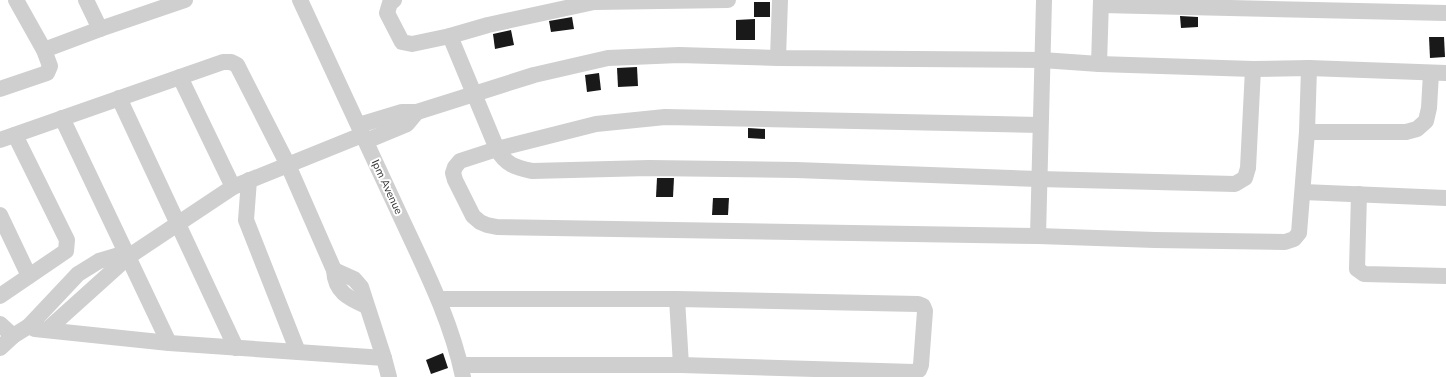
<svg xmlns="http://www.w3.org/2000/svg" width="1446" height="377" viewBox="0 0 1446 377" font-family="'Nunito Sans',sans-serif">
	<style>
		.building { fill: #191919 }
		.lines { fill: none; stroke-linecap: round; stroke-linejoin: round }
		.minor { stroke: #cfcfcf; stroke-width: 16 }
		.labels { text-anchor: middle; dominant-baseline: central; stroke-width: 4; stroke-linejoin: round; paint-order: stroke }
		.street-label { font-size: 11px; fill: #323232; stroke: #fff }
	</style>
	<rect width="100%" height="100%" fill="#fff"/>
	<g class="building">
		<rect x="754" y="2" width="16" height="15"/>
		<path d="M 1180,16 L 1198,17 L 1198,27 L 1181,28 Z"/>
		<path d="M 572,17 L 574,29 L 551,32 L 549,21 Z"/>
		<path d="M 755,19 L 755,40 L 736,40 L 736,20 Z"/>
		<path d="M 511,30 L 514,45 L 495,49 L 493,34 Z"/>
		<path d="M 1429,37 L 1444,37 L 1445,57 L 1430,58 Z"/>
		<path d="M 637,67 L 638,86 L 618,87 L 617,68 Z"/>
		<path d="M 599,73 L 601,90 L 587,92 L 585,75 Z"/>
		<path d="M 748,128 L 765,129 L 765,139 L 748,138 Z"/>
		<path d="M 657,178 L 674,178 L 673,197 L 656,197 Z"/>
		<path d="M 713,198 L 729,198 L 728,215 L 712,215 Z"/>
		<path d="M 443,353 L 448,368 L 431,374 L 426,360 Z"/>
	</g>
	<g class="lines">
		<g class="minor">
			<path d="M 86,0 L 100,29"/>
			<path d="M 300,0 C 333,70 365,141 398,211 C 423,265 451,319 463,377"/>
			<path d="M 394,0 L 390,3 L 387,13 L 402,42 L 412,44 L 450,36 L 488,25 L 594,2 L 728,0"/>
			<path d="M 1101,5 L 1446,13"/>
			<path d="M 450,36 L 497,149 C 506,165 515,167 532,171 L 649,168 L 796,170 L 1039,179 L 1235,184 L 1245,178 L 1248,168 L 1253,69"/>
			<path d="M 44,50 L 100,29 L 185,0"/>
			<path d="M 778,58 L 780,0"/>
			<path d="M 1099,64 L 1101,0"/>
			<path d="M 180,77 L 233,187"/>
			<path d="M 0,89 L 47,73 L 50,66 L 44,50 L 16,0"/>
			<path d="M 119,98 L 236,348"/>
			<path d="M 62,118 L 169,343"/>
			<path d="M 359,125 L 402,112 L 417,112 L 534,75 L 608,58 L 679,55 L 778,58 L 1042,60 L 1099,64 L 1253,69 L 1309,68 L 1446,73"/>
			<path d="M 1040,125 L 665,117 L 596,124 L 497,149 L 460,161 L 455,167 L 453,173 L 455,180 L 473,216 L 480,222 L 487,225 L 497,227 L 1038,236 L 1155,240 L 1285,242 L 1294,239 L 1299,233 L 1307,132 L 1309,68"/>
			<path d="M 1307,132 L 1406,132 L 1417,129 L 1426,121 L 1429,108 L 1431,73"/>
			<path d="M 0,140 L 223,62 L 231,62 L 237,65 L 288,165 L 334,270 C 335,292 348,298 366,306"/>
			<path d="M 366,141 L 407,124 L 417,112"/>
			<path d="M 249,180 L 246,220 L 298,352"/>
			<path d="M 1303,192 L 1446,198"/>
			<path d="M 1359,194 L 1357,269 L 1364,274 L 1446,276"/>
			<path d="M 0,215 L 29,276"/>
			<path d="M 1038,236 L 1044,0"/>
			<path d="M 334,270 L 354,279 L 361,287 L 384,358 L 389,377"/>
			<path d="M 0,296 L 66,251 L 67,240 L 15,135"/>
			<path d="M 439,299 L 677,299"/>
			<path d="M 0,324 L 13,336"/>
			<path d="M 29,326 L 78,274 L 99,261 L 126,253"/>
			<path d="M 47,330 L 128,257 L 233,187 L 362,135"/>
			<path d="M 0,348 L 13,336 L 29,326 L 35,329 L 169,343 L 384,358"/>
			<path d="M 461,365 L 681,365 L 914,372 L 919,370 L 921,365 L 925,311 L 923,306 L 918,304 L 677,299 L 681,365"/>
		</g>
	</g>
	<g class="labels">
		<g class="street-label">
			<text transform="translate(387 187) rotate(65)">Ipm Avenue</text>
		</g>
	</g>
</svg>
